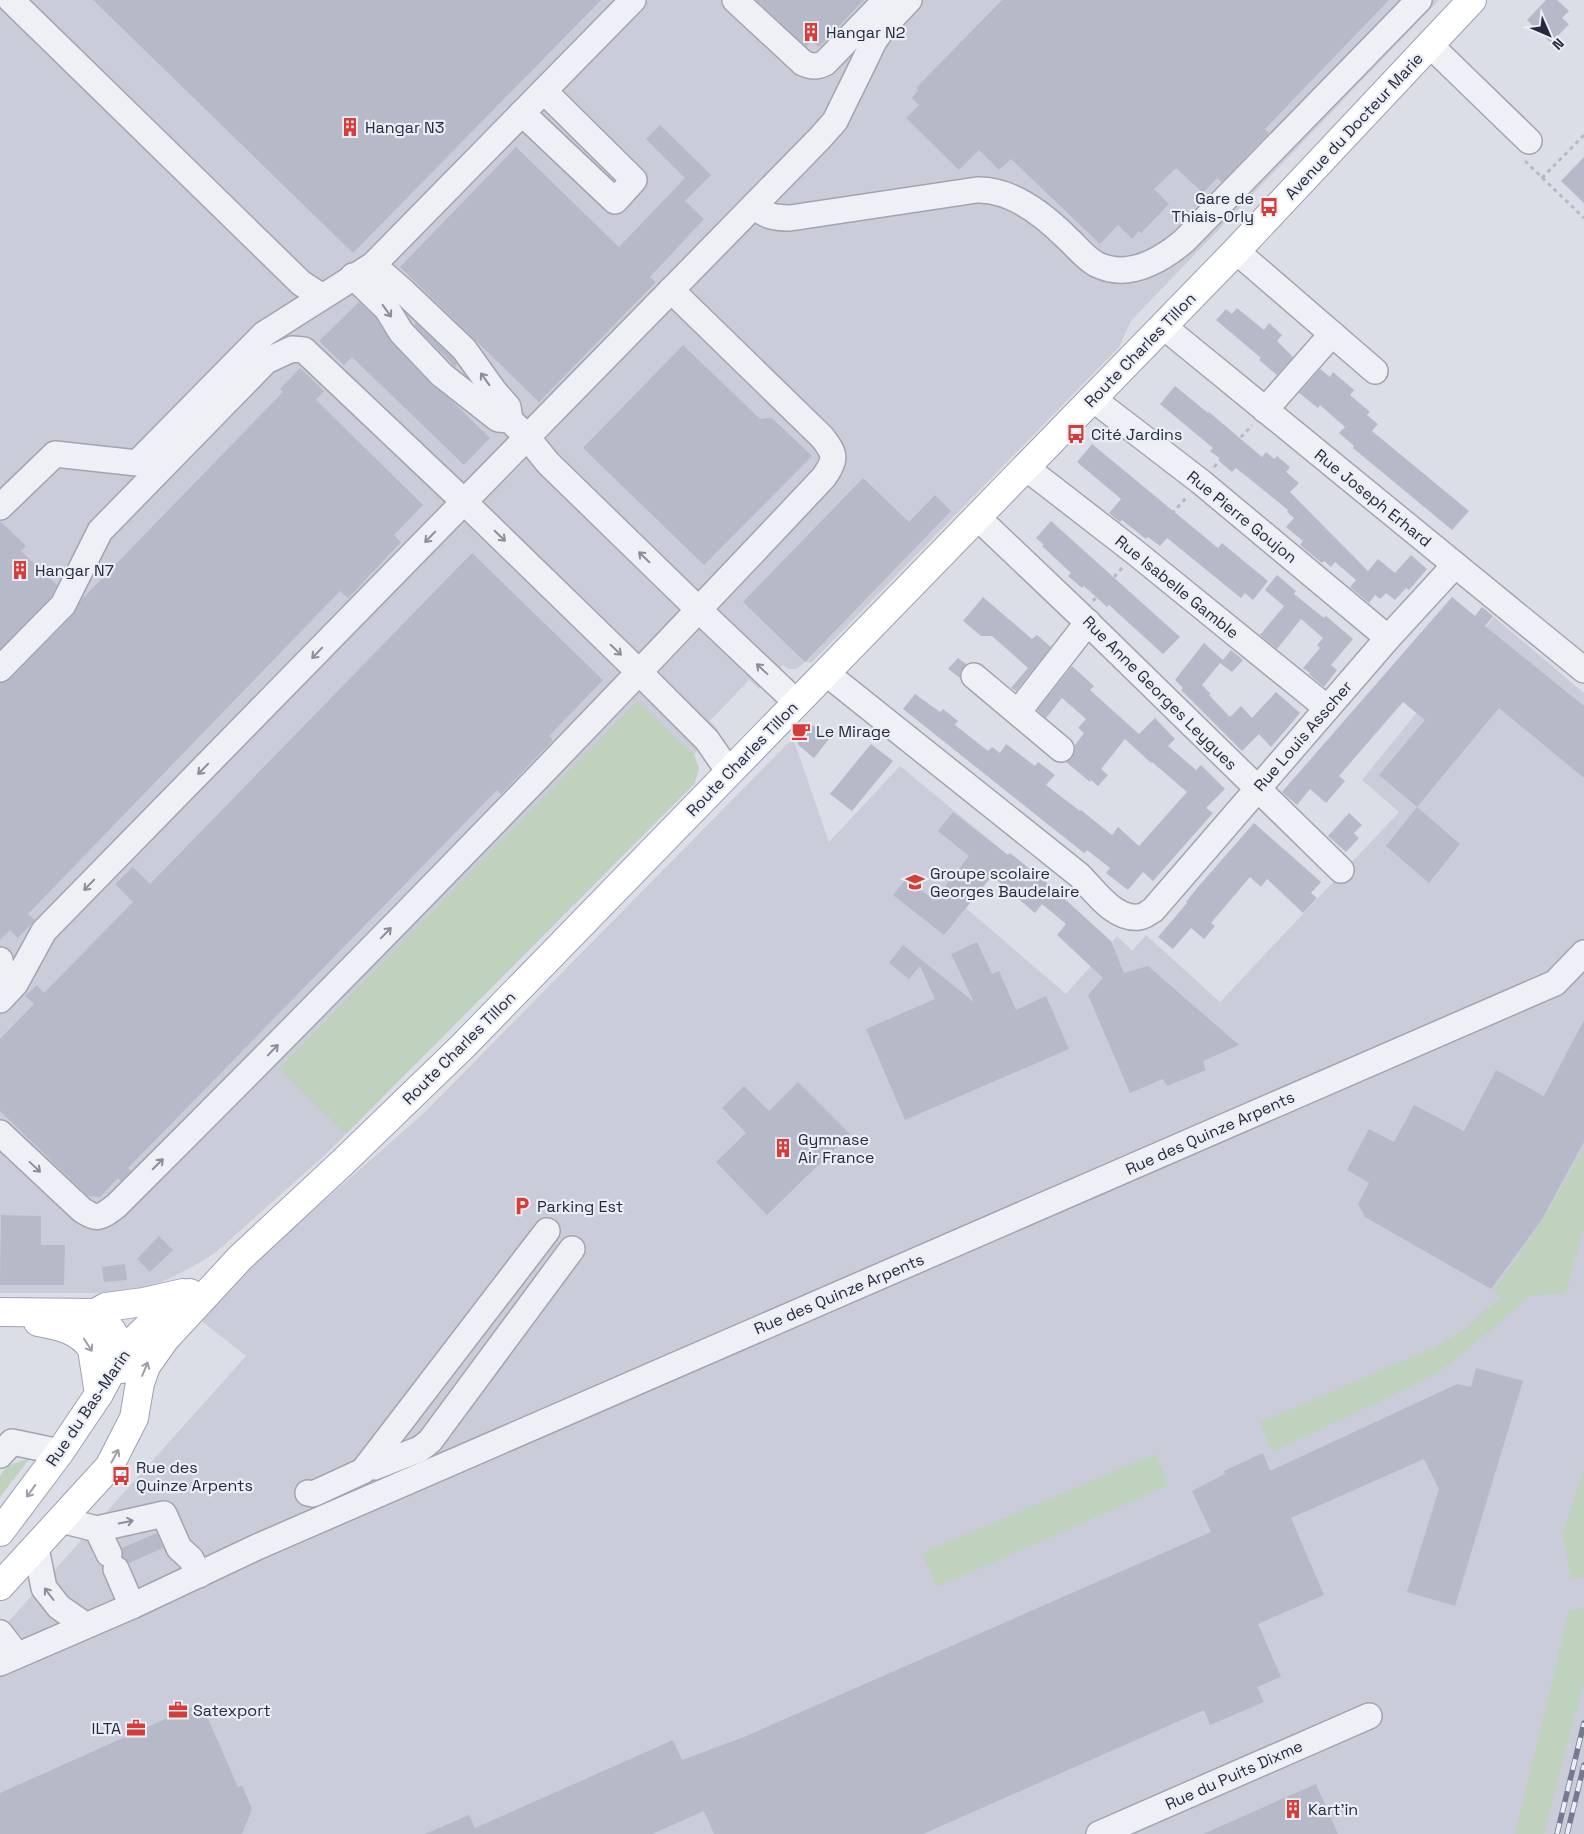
<svg xmlns="http://www.w3.org/2000/svg" width="1584" height="1834" viewBox="0 0 1584 1834" font-family="'Space Grotesk',sans-serif">
	<style>
		.built { fill: #cacdd9 }
		.green { fill: #bed2bd }
		.building { fill: #b6b9c7 }
		.lines { fill: none; stroke-linecap: round; stroke-linejoin: round }
		.minor-casing { stroke: #a1a4b1; stroke-width: 28 }
		.major-casing { stroke: #9ba0b4; stroke-width: 30 }
		.path { stroke: #b6b9c2; stroke-width: 3; stroke-dasharray: 4 4; stroke-linecap: butt }
		.minor { stroke: #eff0f5; stroke-width: 25 }
		.major { stroke: #fff; stroke-width: 28 }
		.rail-casing { stroke: #757a92; stroke-width: 5.5 }
		.rail { stroke: #ebeef5; stroke-width: 4; stroke-dasharray: 11; stroke-linecap: butt }
		.oneway { stroke: #8a8d9a }
		.oneway2 { stroke: #9d9fa8 }
		.labels { text-anchor: middle; dominant-baseline: central; stroke-width: 4.5; stroke-linejoin: round; paint-order: stroke }
		.poi-label { font-size: 16px; fill: #252a3e; stroke: #ebeef5; text-anchor: start }
		.street-label { font-size: 16px; fill: #252a3e; stroke: #ebeef5 }
	</style>
	<rect width="100%" height="100%" fill="#dcdee7"/>
	<g class="built">
		<path d="M 0,0 L 1439,0 L 1131,321 L 1119,347 L 811,663 L 804,662 L 797,669 L 788,669 L 783,665 L 759,689 L 749,680 L 710,721 L 718,730 L 694,754 L 699,769 L 694,784 L 325,1155 L 215,1253 L 192,1267 L 164,1281 L 135,1290 L 96,1293 L 0,1293 Z"/>
		<path d="M 1494,617 L 1584,693 L 1584,1834 L 0,1834 L 0,1631 L 246,1356 L 194,1315 L 424,1113 L 793,738 L 829,842 L 900,766 L 1008,855 L 966,908 L 1066,994 L 1117,936 L 1132,951 L 1146,935 L 1220,1002 L 1399,812 L 1362,780 Z"/>
	</g>
	<g class="green">
		<path d="M 637,701 L 694,754 L 699,769 L 694,784 L 346,1134 L 279,1069 Z"/>
		<path d="M 1584,1147 L 1584,1227 L 1566,1293 L 1530,1296 L 1501,1322 L 1436,1374 L 1273,1452 L 1259,1423 L 1435,1347 L 1465,1329 L 1500,1297 L 1493,1290 C 1529,1245 1557,1197 1584,1147 Z"/>
		<path d="M 1155,1454 L 1169,1485 L 937,1587 L 922,1553 Z"/>
		<path d="M 30,1458 L 0,1497 L 0,1476 L 7,1466 Z"/>
		<path d="M 1584,1468 L 1584,1578 L 1571,1578 L 1563,1533 Z"/>
		<path d="M 1584,1608 L 1584,1682 L 1544,1834 L 1515,1834 L 1569,1611 Z"/>
	</g>
	<g class="building">
		<path d="M 93,0 L 601,0 L 353,253 Z"/>
		<path d="M 756,0 L 864,0 L 819,47 L 812,41 L 806,47 Z"/>
		<path d="M 1002,0 L 1389,0 L 1265,129 L 1269,133 L 1222,182 L 1217,178 L 1203,193 L 1176,168 L 1154,189 L 1169,204 L 1141,233 L 1139,231 L 1132,239 L 1118,225 L 1100,244 L 1011,159 L 999,170 L 979,150 L 959,170 L 906,118 L 919,105 L 912,98 L 918,90 L 916,88 Z"/>
		<path d="M 1546,0 L 1557,0 L 1569,11 L 1562,18 L 1569,24 L 1551,43 L 1527,20 Z"/>
		<path d="M 660,125 L 711,175 L 685,201 L 704,219 L 650,277 L 656,282 L 539,402 L 400,267 L 516,147 L 619,247 L 685,178 L 646,139 Z"/>
		<path d="M 1584,157 L 1584,203 L 1561,181 Z"/>
		<path d="M 359,302 L 376,318 L 391,342 L 432,385 L 451,400 L 490,438 L 464,465 L 352,357 L 344,365 L 319,341 Z"/>
		<path d="M 1237,308 L 1264,330 L 1269,323 L 1282,335 L 1277,341 L 1293,357 L 1277,375 L 1259,360 L 1261,358 L 1216,320 L 1226,309 L 1232,314 Z"/>
		<path d="M 416,323 L 453,358 L 457,364 L 455,367 L 414,325 Z"/>
		<path d="M 683,345 L 760,419 L 772,418 L 812,456 L 704,565 L 583,448 Z"/>
		<path d="M 300,368 L 324,391 L 316,400 L 423,505 L 394,535 L 401,542 L 348,598 L 340,591 L 28,914 L 35,920 L 18,938 L 10,930 L 0,940 L 0,683 L 10,679 L 73,615 L 82,599 L 283,392 L 280,389 Z"/>
		<path d="M 1320,369 L 1330,377 L 1333,372 L 1354,390 L 1350,395 L 1370,412 L 1367,415 L 1378,424 L 1372,431 L 1469,511 L 1452,530 L 1353,448 L 1354,446 L 1339,433 L 1345,427 L 1320,405 L 1318,408 L 1299,393 Z"/>
		<path d="M 1175,386 L 1208,413 L 1209,412 L 1262,457 L 1266,452 L 1274,459 L 1277,456 L 1290,467 L 1286,472 L 1299,483 L 1290,492 L 1368,571 L 1378,559 L 1395,573 L 1411,555 L 1427,569 L 1409,590 L 1406,588 L 1395,600 L 1386,593 L 1380,599 L 1375,595 L 1369,603 L 1350,587 L 1356,580 L 1335,562 L 1331,567 L 1324,561 L 1322,563 L 1300,545 L 1303,541 L 1286,527 L 1294,518 L 1287,512 L 1288,510 L 1236,468 L 1232,472 L 1220,462 L 1222,460 L 1210,451 L 1213,448 L 1160,404 Z"/>
		<path d="M 1092,444 L 1218,548 L 1222,543 L 1268,581 L 1253,600 L 1245,593 L 1241,598 L 1167,538 L 1160,546 L 1148,537 L 1146,539 L 1122,520 L 1120,522 L 1109,513 L 1121,499 L 1077,462 Z"/>
		<path d="M 863,478 L 909,522 L 935,495 L 951,511 L 805,662 L 743,602 Z"/>
		<path d="M 0,521 L 26,546 L 21,551 L 57,585 L 51,597 L 0,649 Z"/>
		<path d="M 1051,521 L 1180,637 L 1163,654 L 1109,605 L 1107,607 L 1084,586 L 1082,588 L 1068,576 L 1071,573 L 1042,546 L 1044,545 L 1036,538 Z"/>
		<path d="M 472,553 L 603,680 L 549,736 L 553,740 L 501,794 L 497,790 L 128,1168 L 131,1171 L 121,1181 L 118,1178 L 100,1197 L 88,1196 L 0,1111 L 0,1039 L 34,1004 L 25,996 L 37,985 L 44,993 L 133,902 L 115,884 L 133,867 L 150,884 Z"/>
		<path d="M 1277,575 L 1296,591 L 1294,594 L 1324,618 L 1326,616 L 1353,639 L 1331,665 L 1337,670 L 1324,687 L 1309,674 L 1310,673 L 1303,668 L 1320,648 L 1317,645 L 1323,638 L 1301,619 L 1277,649 L 1260,635 L 1284,606 L 1265,590 Z"/>
		<path d="M 983,597 L 1032,639 L 1037,635 L 1051,647 L 1016,691 L 1011,688 L 1028,668 L 992,636 L 981,636 L 963,621 Z"/>
		<path d="M 1452,597 L 1475,616 L 1482,607 L 1493,616 L 1485,626 L 1584,706 L 1584,778 L 1499,708 L 1417,807 L 1460,844 L 1429,883 L 1386,846 L 1417,807 L 1379,775 L 1425,720 L 1403,702 L 1339,776 L 1345,781 L 1326,803 L 1310,789 L 1297,805 L 1282,792 Z"/>
		<path d="M 1204,643 L 1223,660 L 1231,650 L 1243,660 L 1232,672 L 1220,663 L 1202,685 L 1211,694 L 1209,695 L 1230,717 L 1241,706 L 1252,718 L 1276,692 L 1300,713 L 1271,747 L 1259,734 L 1242,751 L 1181,690 L 1183,688 L 1175,680 Z"/>
		<path d="M 958,658 L 966,664 L 960,673 L 960,678 L 948,669 Z"/>
		<path d="M 1072,666 L 1094,686 L 1090,690 L 1139,734 L 1155,718 L 1175,739 L 1168,746 L 1196,770 L 1201,765 L 1225,789 L 1206,808 L 1213,813 L 1153,881 L 1143,872 L 1128,890 L 1106,873 L 1110,868 L 1087,850 L 1084,853 L 903,709 L 915,694 L 940,712 L 943,709 L 958,721 L 955,725 L 988,751 L 992,747 L 1000,753 L 1006,744 L 1035,766 L 1038,762 L 1055,775 L 1046,785 L 1080,811 L 1081,810 L 1112,835 L 1118,827 L 1139,846 L 1187,792 L 1152,762 L 1151,763 L 1125,739 L 1101,769 L 1108,775 L 1098,786 L 1091,780 L 1090,782 L 1066,762 L 1072,758 L 1075,752 L 1075,745 L 1084,733 L 1078,728 L 1086,719 L 1062,698 L 1046,718 L 1037,710 Z"/>
		<path d="M 813,725 L 829,739 L 814,758 L 797,744 Z"/>
		<path d="M 871,744 L 893,761 L 852,811 L 830,794 Z"/>
		<path d="M 953,812 L 1008,855 L 1010,853 L 1046,882 L 1111,941 L 1124,973 L 1148,966 L 1239,1045 L 1203,1061 L 1206,1070 L 1167,1086 L 1163,1079 L 1130,1093 L 1088,995 L 1103,978 L 1057,935 L 1066,924 L 1042,904 L 1035,913 L 992,876 L 944,935 L 893,895 L 906,879 L 934,900 L 969,856 L 938,831 Z"/>
		<path d="M 1349,813 L 1362,825 L 1354,833 L 1359,838 L 1346,852 L 1328,836 Z"/>
		<path d="M 1254,823 L 1321,882 L 1311,893 L 1317,898 L 1303,913 L 1267,879 L 1261,887 L 1250,877 L 1211,923 L 1215,926 L 1204,939 L 1191,928 L 1173,949 L 1158,937 L 1187,903 L 1186,902 L 1198,887 Z"/>
		<path d="M 977,942 L 992,974 L 999,971 L 1016,1010 L 1046,996 L 1069,1049 L 905,1120 L 866,1029 L 935,999 L 920,966 L 909,979 L 889,963 L 903,945 L 974,1002 L 951,954 Z"/>
		<path d="M 1584,1020 L 1584,1142 L 1541,1221 L 1491,1289 L 1365,1217 L 1358,1204 L 1369,1183 L 1347,1170 L 1369,1129 L 1394,1142 L 1414,1105 L 1464,1131 L 1496,1070 L 1544,1096 Z"/>
		<path d="M 798,1082 L 850,1134 L 767,1215 L 716,1162 L 746,1133 L 722,1108 L 744,1086 L 769,1111 Z"/>
		<path d="M 1,1215 L 41,1216 L 41,1245 L 65,1245 L 64,1285 L 0,1285 Z"/>
		<path d="M 159,1236 L 173,1250 L 150,1272 L 137,1259 Z"/>
		<path d="M 125,1264 L 127,1280 L 104,1282 L 102,1267 Z"/>
		<path d="M 1476,1368 L 1523,1381 L 1455,1606 L 1407,1592 L 1439,1489 L 1424,1459 L 1291,1518 L 1324,1595 L 1258,1624 L 1281,1677 L 1257,1687 L 1264,1702 L 1210,1725 L 1204,1710 L 923,1834 L 714,1834 L 704,1811 L 652,1834 L 425,1834 L 469,1815 L 475,1828 L 673,1740 L 682,1760 L 744,1737 L 1211,1532 L 1192,1491 L 1225,1474 L 1224,1471 L 1263,1453 L 1270,1471 L 1457,1384 L 1471,1387 Z"/>
		<path d="M 157,1533 L 163,1548 L 129,1563 L 123,1557 L 122,1548 Z"/>
		<path d="M 201,1703 L 238,1787 L 242,1785 L 252,1809 L 242,1834 L 0,1834 L 0,1793 Z"/>
		<path d="M 1316,1784 L 1338,1834 L 1203,1834 Z"/>
	</g>
	<g class="lines">
		<g class="minor-casing">
			<g id="minor">
				<path d="M 11,0 L 301,283 L 321,296"/>
				<path d="M 735,0 L 803,63 C 812,67 817,67 825,63 L 886,0"/>
				<path d="M 1430,45 L 1529,141"/>
				<path d="M 522,113 L 615,201 L 634,180 L 544,91"/>
				<path d="M 754,206 C 765,216 775,218 790,218 L 977,190 C 1011,189 1044,215 1067,238 C 1076,246 1085,258 1096,264 C 1127,280 1160,261 1184,241 L 1419,0"/>
				<path d="M 1236,251 L 1375,371"/>
				<path d="M 373,265 L 404,292 L 464,349 L 494,391 L 508,407 L 510,420 L 527,437 L 548,463 L 699,610 L 797,703"/>
				<path d="M 353,276 L 387,309 L 401,332 L 442,375 L 498,419 L 510,420"/>
				<path d="M 1163,326 L 1584,670"/>
				<path d="M 1093,399 L 1201,482 L 1388,638"/>
				<path d="M 1265,410 L 1332,334"/>
				<path d="M 1025,467 L 1136,553 L 1327,708"/>
				<path d="M 0,507 L 55,454 L 137,463 L 264,334 L 373,265 L 633,0"/>
				<path d="M 977,517 L 1080,615 L 1341,870"/>
				<path d="M 0,669 L 63,605 L 100,531 L 266,361 L 292,349 L 304,350 L 456,494 L 639,672 L 707,740 L 729,772"/>
				<path d="M 826,673 L 1079,875 C 1094,890 1114,920 1139,917 C 1144,917 1149,912 1153,910 L 1388,638 L 1455,565"/>
				<path d="M 974,676 L 1061,749"/>
				<path d="M 1018,712 L 1088,622"/>
				<path d="M 0,960 L 2,973 L 0,975"/>
				<path d="M 0,1000 L 15,984 L 44,931 L 820,138 L 835,121 L 863,64 L 874,41 L 887,23 L 909,0"/>
				<path d="M 0,1133 L 82,1210 C 98,1221 101,1217 116,1206 C 356,967 592,724 824,477 C 837,458 835,454 822,437 L 671,290"/>
				<path d="M 0,1455 L 12,1442 L 60,1452"/>
				<path d="M 368,1465 L 374,1467 L 420,1449 L 430,1441 L 572,1249"/>
				<path d="M 308,1493 L 313,1494 L 363,1471 L 547,1231"/>
				<path d="M 61,1520 L 97,1529 L 164,1514 L 179,1548 L 191,1559 L 199,1575"/>
				<path d="M 97,1529 L 109,1554"/>
				<path d="M 36,1548 L 44,1588 L 59,1607 L 85,1625"/>
				<path d="M 116,1569 L 132,1606"/>
				<path d="M 0,1633 L 17,1655"/>
				<path d="M 0,1663 L 132,1606 L 257,1547 L 1555,983 L 1584,953"/>
				<path d="M 1099,1834 L 1369,1716"/>
			</g>
		</g>
		<g class="major-casing">
			<g id="major">
				<path d="M 0,1312 L 95,1313 L 106,1307 L 144,1302 L 183,1293"/>
				<path d="M 95,1313 C 115,1330 121,1343 122,1369"/>
				<path d="M 38,1322 C 60,1326 80,1330 92,1349 L 99,1394"/>
				<path d="M 0,1532 L 60,1452 L 99,1394 L 121,1353 L 158,1317 L 190,1293"/>
				<path d="M 0,1586 L 109,1467 L 134,1418 L 140,1383 L 146,1366 L 165,1339 L 240,1258 L 342,1163 L 463,1046 L 1236,251 L 1472,0"/>
			</g>
		</g>
		<g class="path">
			<path d="M 1525,161 L 1584,218"/>
			<path d="M 1542,178 L 1584,135"/>
			<path d="M 1214,467 L 1252,425"/>
			<path d="M 1150,537 L 1188,496"/>
			<path d="M 1093,601 L 1122,568"/>
		</g>
		<use href="#minor" class="minor"/>
		<use href="#major" class="major"/>
		<g class="rail-casing">
			<g id="rail">
				<path d="M 1557,1834 L 1584,1723"/>
				<path d="M 1567,1834 L 1584,1765"/>
			</g>
		</g>
		<use href="#rail" class="rail"/>
	</g>
	<defs><path id="oneway-shaft" d="M-6 0H5M1.5-3L5.5 0L1.5 3" fill="none" stroke-width="1.6" stroke-linecap="round" stroke-linejoin="round" transform="scale(1.25)"/></defs>
	<g class="oneway">
		<use href="#oneway-shaft" transform="translate(387 311) rotate(54)"/>
		<use href="#oneway-shaft" transform="translate(485 379) rotate(-126)"/>
		<use href="#oneway-shaft" transform="translate(500 536) rotate(44)"/>
		<use href="#oneway-shaft" transform="translate(430 537) rotate(134)"/>
		<use href="#oneway-shaft" transform="translate(644 557) rotate(-136)"/>
		<use href="#oneway-shaft" transform="translate(616 650) rotate(44)"/>
		<use href="#oneway-shaft" transform="translate(317 653) rotate(134)"/>
		<use href="#oneway-shaft" transform="translate(762 669) rotate(-137)"/>
		<use href="#oneway-shaft" transform="translate(203 769) rotate(134)"/>
		<use href="#oneway-shaft" transform="translate(89 885) rotate(134)"/>
		<use href="#oneway-shaft" transform="translate(386 933) rotate(-46)"/>
		<use href="#oneway-shaft" transform="translate(273 1050) rotate(-46)"/>
		<use href="#oneway-shaft" transform="translate(158 1164) rotate(-45)"/>
		<use href="#oneway-shaft" transform="translate(35 1167) rotate(43)"/>
		<use href="#oneway-shaft" transform="translate(126 1522) rotate(-12)"/>
		<use href="#oneway-shaft" transform="translate(49 1594) rotate(-127)"/>
	</g>
	<g class="oneway2">
		<use href="#oneway-shaft" transform="translate(88 1345) rotate(57)"/>
		<use href="#oneway-shaft" transform="translate(145 1369) rotate(-67)"/>
		<use href="#oneway-shaft" transform="translate(115 1456) rotate(-61)"/>
		<use href="#oneway-shaft" transform="translate(31 1491) rotate(126)"/>
	</g>
	<defs>
		<g id="building-bare" transform="scale(1.5)"><path d="M-4-6H4V6H1V3H-1V6H-4ZM-2.5-4.3h1.7v1.8h-1.7ZM.8-4.3h1.7v1.8H.8ZM-2.5-1h1.7V.8h-1.7ZM.8-1h1.7V.8H.8Z" fill="#d63d38" stroke="#ebeef5" stroke-width="2.5" paint-order="stroke"/></g>
		<g id="bus-bare" transform="scale(1.5)"><path d="M-5-6H5V4H4V6H2V4H-2V6H-4V4H-5ZM-3.5-4V0h7V-4ZM-3.5 1.2v1.5H-2V1.2ZM2 1.2v1.5H3.5V1.2Z" fill="#d63d38" stroke="#ebeef5" stroke-width="2.5" paint-order="stroke"/></g>
		<g id="cafe-bare" transform="scale(1.5)"><path d="M-5.5-4.5H6V0H3Q3 3.5 0 3.5H-2.5Q-5.5 3.5-5.5 0ZM3-3.2v2h1.7v-2ZM-6 4.5H4V6H-6Z" fill="#d63d38" stroke="#ebeef5" stroke-width="2.5" paint-order="stroke"/></g>
		<g id="school-bare" transform="scale(1.5)"><path d="M0-5L7-2L0 1L-7-2ZM-4 1L0 2.5L4 1V4Q0 6-4 4Z" fill="#d63d38" stroke="#ebeef5" stroke-width="2.5" paint-order="stroke"/></g>
		<g id="parking-bare" transform="scale(1.5)"><path d="M-3.5-5.5H1a3.5 3.5 0 0 1 0 7H-1V5.5H-3.5ZM-1-3.4V-.6H.8a1.4 1.4 0 0 0 0-2.8Z" fill="#d63d38" stroke="#ebeef5" stroke-width="2.5" paint-order="stroke"/></g>
		<g id="office-bare" transform="scale(1.5)"><path d="M-6-3h4V-5.5h4V-3h4V5H-6ZM-1-4.5V-3h2v-1.5ZM-6 0V1H6V0Z" fill="#d63d38" stroke="#ebeef5" stroke-width="2.5" paint-order="stroke"/></g>
	</defs>
	<g fill-rule="evenodd">
		<use href="#building-bare" x="811" y="32"/>
		<use href="#building-bare" x="350" y="127"/>
		<use href="#bus-bare" x="1269" y="207"/>
		<use href="#bus-bare" x="1076" y="434"/>
		<use href="#building-bare" x="20" y="570"/>
		<use href="#cafe-bare" x="801" y="731"/>
		<use href="#school-bare" x="915" y="882"/>
		<use href="#building-bare" x="783" y="1148"/>
		<use href="#parking-bare" x="522" y="1206"/>
		<use href="#bus-bare" x="121" y="1476"/>
		<use href="#office-bare" x="178" y="1710"/>
		<use href="#office-bare" x="136" y="1728"/>
		<use href="#building-bare" x="1293" y="1809"/>
	</g>
	<g class="labels">
		<g class="poi-label">
			<text x="826" y="32">Hangar N2</text>
			<text x="365" y="127">Hangar N3</text>
			<text x="1254" y="198" text-anchor="end">Gare de<tspan x="1254" dy="18">Thiais-Orly</tspan></text>
			<text x="1091" y="434">Cité Jardins</text>
			<text x="35" y="570">Hangar N7</text>
			<text x="816" y="731">Le Mirage</text>
			<text x="930" y="873">Groupe scolaire<tspan x="930" dy="18">Georges Baudelaire</tspan></text>
			<text x="798" y="1139">Gymnase<tspan x="798" dy="18">Air France</tspan></text>
			<text x="537" y="1206">Parking Est</text>
			<text x="136" y="1467">Rue des<tspan x="136" dy="18">Quinze Arpents</tspan></text>
			<text x="193" y="1710">Satexport</text>
			<text x="121" y="1728" text-anchor="end">ILTA</text>
			<text x="1308" y="1809">Kart'in</text>
		</g>
		<g class="street-label">
			<text transform="translate(1354 126) rotate(-47)">Avenue du Docteur Marie</text>
			<text transform="translate(1140 350) rotate(-46)">Route Charles Tillon</text>
			<text transform="translate(1373 498) rotate(39)">Rue Joseph Erhard</text>
			<text transform="translate(1242 517) rotate(39)">Rue Pierre Goujon</text>
			<text transform="translate(1177 587) rotate(39)">Rue Isabelle Gamble</text>
			<text transform="translate(1160 693) rotate(45)">Rue Anne Georges Leygues</text>
			<text transform="translate(1303 736) rotate(-49)">Rue Louis Asscher</text>
			<text transform="translate(742 759) rotate(-46)">Route Charles Tillon</text>
			<text transform="translate(459 1048) rotate(-45)">Route Charles Tillon</text>
			<text transform="translate(1210 1133) rotate(-24)">Rue des Quinze Arpents</text>
			<text transform="translate(839 1294) rotate(-23)">Rue des Quinze Arpents</text>
			<text transform="translate(88 1408) rotate(-56)">Rue du Bas-Marin</text>
			<text transform="translate(1234 1775) rotate(-24)">Rue du Puits Dixme</text>
		</g>
	</g>
	<g transform="translate(1549 35) rotate(135)" stroke="#ebeef5" stroke-width="4" paint-order="stroke">
	<path d="M0-4L9 19L0 12L-9 19Z" fill="#252a3e"/>
	<text y="-8" font-size="14" font-weight="bold" text-anchor="middle" fill="#252a3e">N</text>
	</g>
</svg>
